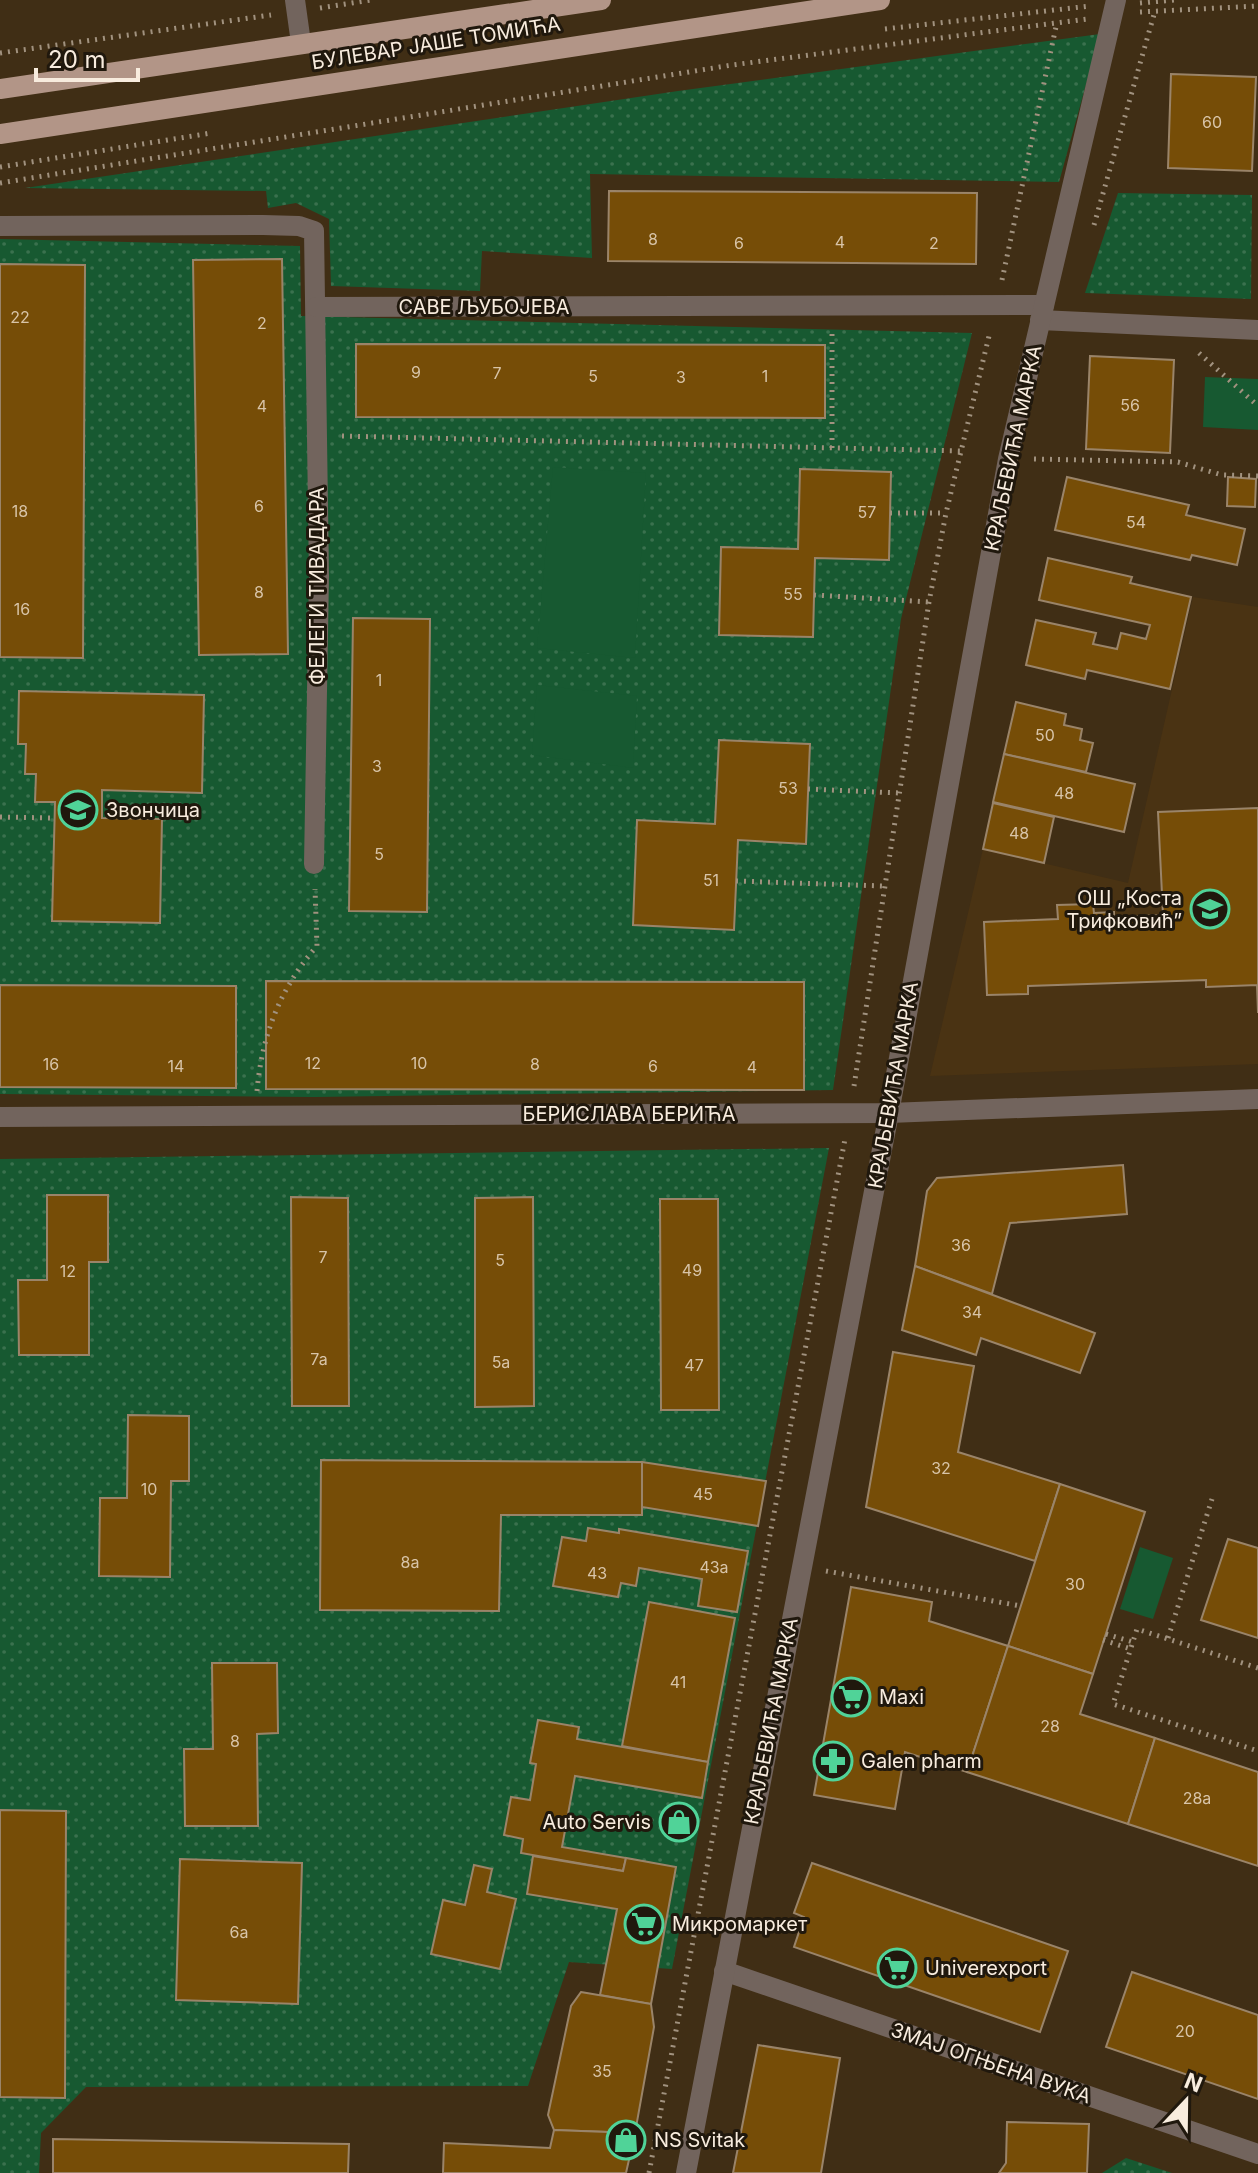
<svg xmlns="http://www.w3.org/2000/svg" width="1258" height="2173" viewBox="0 0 1258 2173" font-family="Inter,sans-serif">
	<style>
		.built { fill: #4a3313 }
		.grass { fill: url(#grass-dots) }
		.green { fill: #175931 }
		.building { fill: #764d07; stroke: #9a8469; stroke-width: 2 }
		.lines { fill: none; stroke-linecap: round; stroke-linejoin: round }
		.path { stroke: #a1927f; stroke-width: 5; stroke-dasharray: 2 6; stroke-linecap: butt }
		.minor { stroke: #72645d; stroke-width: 20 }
		.major { stroke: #b29587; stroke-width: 20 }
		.labels { text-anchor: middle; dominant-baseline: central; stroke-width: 6; stroke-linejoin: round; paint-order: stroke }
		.number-label { font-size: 16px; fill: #d8c4a8 }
		.street-label { font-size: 20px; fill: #f8ecde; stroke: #20180d }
		.poi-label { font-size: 20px; fill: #f8ecde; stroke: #20180d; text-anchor: start }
	</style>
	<defs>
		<pattern id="grass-dots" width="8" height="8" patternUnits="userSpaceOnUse" patternTransform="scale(2)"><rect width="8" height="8" fill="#175931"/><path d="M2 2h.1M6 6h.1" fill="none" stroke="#3a714e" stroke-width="1.8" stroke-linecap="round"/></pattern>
	</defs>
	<rect width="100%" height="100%" fill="#402e15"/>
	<path class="built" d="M 1193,597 L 1258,607 L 1258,1064 L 930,1076 L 983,849 L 1128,883 Z"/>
	<g class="grass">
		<path d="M 1100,34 L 1059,182 L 590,174 L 592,258 L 482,251 L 480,291 L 331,286 L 329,219 L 296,203 L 268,208 L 266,191 L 25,188 L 678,91 Z"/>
		<path d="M 1118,193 L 1252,195 L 1251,299 L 1085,293 Z"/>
		<path d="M 0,239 L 300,246 L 301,316 L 972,333 L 901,619 L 833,1090 L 314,1097 L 0,1094 Z"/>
		<path d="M 829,1148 L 672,1969 L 569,1962 L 528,2086 L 86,2087 L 41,2133 L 39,2173 L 0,2173 L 0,1159 Z"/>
		<path d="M 1126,2158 L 1172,2173 L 1102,2173 Z"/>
	</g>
	<g class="green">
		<path d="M 1205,377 L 1258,379 L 1258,430 L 1203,427 Z"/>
		<path d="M 553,467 L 646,473 L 635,658 L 537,648 Z"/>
		<path d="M 537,685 L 637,696 L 633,768 L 532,755 Z"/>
		<path d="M 1140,1547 L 1173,1558 L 1153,1619 L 1120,1609 Z"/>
	</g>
	<g class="building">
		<path d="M 1171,74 L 1256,77 L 1252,171 L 1168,168 Z"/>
		<path d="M 609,191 L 977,193 L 976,264 L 608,261 Z"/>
		<path d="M 282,259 L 288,654 L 199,655 L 193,260 Z"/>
		<path d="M 0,264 L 85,265 L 83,658 L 0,657 Z"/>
		<path d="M 356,344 L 825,345 L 825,418 L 356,417 Z"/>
		<path d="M 1090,356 L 1174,360 L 1170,453 L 1086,449 Z"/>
		<path d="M 800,469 L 891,472 L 889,560 L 815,558 L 813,637 L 719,635 L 721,547 L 798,549 Z"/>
		<path d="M 1067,477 L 1189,505 L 1186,515 L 1245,529 L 1237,565 L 1192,555 L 1190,560 L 1055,530 Z"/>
		<path d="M 1228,477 L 1256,479 L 1255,507 L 1227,506 Z"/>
		<path d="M 1048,558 L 1132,577 L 1130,583 L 1191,597 L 1170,689 L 1087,670 L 1085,679 L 1026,665 L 1036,620 L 1096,633 L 1093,644 L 1117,649 L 1121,633 L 1146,639 L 1150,625 L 1039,600 Z"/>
		<path d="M 353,618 L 430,619 L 427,912 L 349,911 Z"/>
		<path d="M 19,691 L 204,695 L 202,793 L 102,790 L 102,818 L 162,819 L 160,923 L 52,921 L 55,802 L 35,802 L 36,774 L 25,774 L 26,744 L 18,744 Z"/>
		<path d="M 1016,702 L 1066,714 L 1064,725 L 1082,729 L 1080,740 L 1093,743 L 1086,772 L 1004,754 Z"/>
		<path d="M 719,740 L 810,744 L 806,844 L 738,840 L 734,930 L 633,925 L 637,820 L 715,824 Z"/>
		<path d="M 1004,754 L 1135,784 L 1124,832 L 993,802 Z"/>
		<path d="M 993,803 L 1054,817 L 1044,863 L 983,849 Z"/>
		<path d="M 1258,808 L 1258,1013 L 1257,985 L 1206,987 L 1206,980 L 1028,986 L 1028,994 L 987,995 L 984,922 L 1058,919 L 1057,905 L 1093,904 L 1094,913 L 1114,912 L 1114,917 L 1163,915 L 1158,812 Z"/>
		<path d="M 266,981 L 804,982 L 804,1090 L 266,1089 Z"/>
		<path d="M 0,985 L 236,986 L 236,1088 L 0,1087 Z"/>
		<path d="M 1123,1165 L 1127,1214 L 1010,1223 L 992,1294 L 915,1266 L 927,1191 L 937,1178 Z"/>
		<path d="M 47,1195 L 108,1195 L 108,1262 L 89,1262 L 89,1355 L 19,1355 L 18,1280 L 47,1280 Z"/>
		<path d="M 291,1197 L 348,1198 L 349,1406 L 292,1406 Z"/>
		<path d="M 533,1197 L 534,1406 L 475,1407 L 475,1198 Z"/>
		<path d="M 660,1199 L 718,1199 L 719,1410 L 661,1410 Z"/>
		<path d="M 915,1266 L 1095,1333 L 1080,1373 L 981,1338 L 976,1355 L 902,1330 Z"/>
		<path d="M 893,1352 L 974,1366 L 958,1452 L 1060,1484 L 1035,1561 L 866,1507 Z"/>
		<path d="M 128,1415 L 189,1416 L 189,1481 L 171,1481 L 170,1577 L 99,1576 L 100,1498 L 127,1498 Z"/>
		<path d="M 321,1460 L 642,1462 L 642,1515 L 501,1515 L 499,1611 L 320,1610 Z"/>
		<path d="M 642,1462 L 766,1481 L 758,1526 L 642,1507 Z"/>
		<path d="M 1060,1484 L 1145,1512 L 1093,1674 L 1008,1646 Z"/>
		<path d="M 588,1528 L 619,1533 L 619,1529 L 748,1551 L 737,1612 L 698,1606 L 702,1579 L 639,1568 L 636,1586 L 621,1583 L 618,1597 L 553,1586 L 562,1537 L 586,1541 Z"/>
		<path d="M 1228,1539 L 1258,1548 L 1258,1638 L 1201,1620 Z"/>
		<path d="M 851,1587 L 932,1602 L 929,1621 L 1008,1646 L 967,1772 L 905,1752 L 895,1809 L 814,1795 Z"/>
		<path d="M 649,1602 L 735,1618 L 708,1762 L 622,1746 Z"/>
		<path d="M 1008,1646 L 1093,1674 L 1080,1714 L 1155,1738 L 1128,1824 L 967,1772 Z"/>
		<path d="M 212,1663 L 277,1663 L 278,1733 L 257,1734 L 258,1826 L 185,1826 L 184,1749 L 213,1749 Z"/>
		<path d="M 538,1720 L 579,1727 L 577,1739 L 708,1762 L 702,1798 L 575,1776 L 562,1847 L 626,1858 L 623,1871 L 521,1853 L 523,1839 L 504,1835 L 511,1797 L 530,1800 L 536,1764 L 530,1763 Z"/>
		<path d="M 1155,1738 L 1258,1772 L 1258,1866 L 1128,1824 Z"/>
		<path d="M 0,1810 L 66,1811 L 65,2098 L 0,2097 Z"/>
		<path d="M 533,1856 L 623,1871 L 626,1858 L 676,1867 L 651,2004 L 600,1995 L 617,1909 L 527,1894 Z"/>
		<path d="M 180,1859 L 302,1863 L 298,2004 L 176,2000 Z"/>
		<path d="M 812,1863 L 1068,1951 L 1040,2032 L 794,1947 L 804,1917 L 794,1913 Z"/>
		<path d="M 474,1865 L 492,1869 L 487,1892 L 516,1899 L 500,1969 L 431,1954 L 443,1900 L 465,1905 Z"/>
		<path d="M 1132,1972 L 1258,2015 L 1258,2099 L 1106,2047 Z"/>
		<path d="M 581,1992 L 651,2004 L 654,2027 L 635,2133 L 554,2130 L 548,2115 L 571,2006 Z"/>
		<path d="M 758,2045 L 840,2058 L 821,2173 L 733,2173 Z"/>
		<path d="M 1007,2122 L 1089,2124 L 1087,2173 L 999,2173 L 1006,2163 Z"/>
		<path d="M 554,2130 L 635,2133 L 626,2173 L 443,2173 L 444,2143 L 550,2148 Z"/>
		<path d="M 53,2139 L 349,2144 L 348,2173 L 53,2173 Z"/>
	</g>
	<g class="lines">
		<g class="path">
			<path d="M 1140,3 L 1175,0"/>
			<path d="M 320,8 L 371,0"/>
			<path d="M 1140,12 L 1258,6"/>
			<path d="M 885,29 L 1090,6"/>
			<path d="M 0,53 L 271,15"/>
			<path d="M 0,167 L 211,133"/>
			<path d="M 0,183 L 732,65 L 1087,19"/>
			<path d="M 1094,225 L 1155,11"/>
			<path d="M 1002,280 L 1057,22"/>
			<path d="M 1199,353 L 1258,406"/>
			<path d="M 342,436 L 961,451"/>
			<path d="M 832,448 L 832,331"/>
			<path d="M 1034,459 L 1178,462 L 1222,475 L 1258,476"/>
			<path d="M 890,513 L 946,513"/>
			<path d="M 814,595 L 929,602"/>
			<path d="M 808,789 L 899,793"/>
			<path d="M 0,817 L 54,818"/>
			<path d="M 736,881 L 883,886"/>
			<path d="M 854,1086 L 929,602 L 946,513 L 990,332"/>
			<path d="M 257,1091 C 262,1035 280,988 317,946 L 315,889"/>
			<path d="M 826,1571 L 1021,1606"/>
			<path d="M 1106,1634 L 1133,1642"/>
			<path d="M 1168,1638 L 1212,1499"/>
			<path d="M 1103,1640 L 1131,1649"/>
			<path d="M 1258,1668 L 1137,1629 L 1113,1704 L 1258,1751"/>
			<path d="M 649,2173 L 845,1139"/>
		</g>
		<g class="minor">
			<path d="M 295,0 L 301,43"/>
			<path d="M 0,226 L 263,225 L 299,226 L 314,231 L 319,576 L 314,864"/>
			<path d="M 316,307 L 1044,305"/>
			<path d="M 1040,320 L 1258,330"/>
			<path d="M 0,1117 L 889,1113 L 1258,1099"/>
			<path d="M 724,1971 L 1258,2154"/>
			<path d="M 686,2173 L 889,1113 L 1008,459 L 1116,0"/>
		</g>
		<g class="major">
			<path d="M 0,89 L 601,0"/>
			<path d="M 0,134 L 880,0"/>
		</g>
	</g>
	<defs>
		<g id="school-ring" transform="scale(2)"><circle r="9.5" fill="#20180d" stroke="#50d398" stroke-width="1.5"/><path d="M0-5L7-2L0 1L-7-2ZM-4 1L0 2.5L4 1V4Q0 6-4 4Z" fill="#50d398"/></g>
		<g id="supermarket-ring" transform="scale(2)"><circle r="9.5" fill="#20180d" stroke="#50d398" stroke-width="1.5"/><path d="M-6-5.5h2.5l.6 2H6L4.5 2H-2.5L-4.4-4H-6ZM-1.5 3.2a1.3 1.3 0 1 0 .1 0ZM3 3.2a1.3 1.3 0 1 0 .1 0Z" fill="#50d398"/></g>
		<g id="pharmacy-ring" transform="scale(2)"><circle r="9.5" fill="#20180d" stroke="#50d398" stroke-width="1.5"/><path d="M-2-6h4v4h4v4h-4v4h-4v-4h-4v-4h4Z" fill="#50d398"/></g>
		<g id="shop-ring" transform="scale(2)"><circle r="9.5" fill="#20180d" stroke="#50d398" stroke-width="1.5"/><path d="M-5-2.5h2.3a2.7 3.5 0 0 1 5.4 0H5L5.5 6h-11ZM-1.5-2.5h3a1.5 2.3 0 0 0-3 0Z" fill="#50d398"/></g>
	</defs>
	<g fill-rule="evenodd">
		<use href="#school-ring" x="78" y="810"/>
		<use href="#school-ring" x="1210" y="909"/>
		<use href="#supermarket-ring" x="851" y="1697"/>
		<use href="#pharmacy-ring" x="833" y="1761"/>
		<use href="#shop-ring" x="679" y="1822"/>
		<use href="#supermarket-ring" x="644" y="1924"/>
		<use href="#supermarket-ring" x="897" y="1968"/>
		<use href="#shop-ring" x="626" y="2140"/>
	</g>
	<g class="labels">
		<g class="number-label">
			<text x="1212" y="122">60</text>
			<text x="653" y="239">8</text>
			<text x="840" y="242">4</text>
			<text x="739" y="243">6</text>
			<text x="934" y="243">2</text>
			<text x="20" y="317">22</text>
			<text x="262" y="323">2</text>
			<text x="416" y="372">9</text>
			<text x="497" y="373">7</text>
			<text x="593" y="376">5</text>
			<text x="765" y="376">1</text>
			<text x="681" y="377">3</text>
			<text x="1130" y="405">56</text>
			<text x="262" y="406">4</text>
			<text x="259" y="506">6</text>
			<text x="20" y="511">18</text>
			<text x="867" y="512">57</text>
			<text x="1136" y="522">54</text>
			<text x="259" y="592">8</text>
			<text x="793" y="594">55</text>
			<text x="22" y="609">16</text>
			<text x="379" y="680">1</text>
			<text x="1045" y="735">50</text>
			<text x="377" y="766">3</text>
			<text x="788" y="788">53</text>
			<text x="1064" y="793">48</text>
			<text x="1019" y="833">48</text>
			<text x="379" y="854">5</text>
			<text x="711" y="880">51</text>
			<text x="313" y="1063">12</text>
			<text x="419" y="1063">10</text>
			<text x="51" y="1064">16</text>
			<text x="535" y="1064">8</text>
			<text x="176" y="1066">14</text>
			<text x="653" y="1066">6</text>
			<text x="752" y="1067">4</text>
			<text x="961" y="1245">36</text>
			<text x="323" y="1257">7</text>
			<text x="500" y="1260">5</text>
			<text x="692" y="1270">49</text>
			<text x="68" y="1271">12</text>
			<text x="972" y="1312">34</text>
			<text x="319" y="1359">7a</text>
			<text x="501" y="1362">5a</text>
			<text x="694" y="1365">47</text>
			<text x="941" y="1468">32</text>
			<text x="149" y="1489">10</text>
			<text x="703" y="1494">45</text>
			<text x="410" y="1562">8a</text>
			<text x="714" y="1567">43a</text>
			<text x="597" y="1573">43</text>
			<text x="1075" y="1584">30</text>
			<text x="678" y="1682">41</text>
			<text x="1050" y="1726">28</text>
			<text x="235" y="1741">8</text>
			<text x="1197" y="1798">28a</text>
			<text x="239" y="1932">6a</text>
			<text x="1185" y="2031">20</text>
			<text x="602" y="2071">35</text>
		</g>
		<g class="street-label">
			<text transform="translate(436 43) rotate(-9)">БУЛЕВАР ЈАШЕ ТОМИЋА</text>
			<text x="484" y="307">САВЕ ЉУБОЈЕВА</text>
			<text transform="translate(1013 448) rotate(-78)">КРАЉЕВИЋА МАРКА</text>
			<text transform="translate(317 586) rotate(-90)">ФЕЛЕГИ ТИВАДАРА</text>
			<text transform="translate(893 1085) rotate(-80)">КРАЉЕВИЋА МАРКА</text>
			<text x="629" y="1114">БЕРИСЛАВА БЕРИЋА</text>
			<text transform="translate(771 1721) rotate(-79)">КРАЉЕВИЋА МАРКА</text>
			<text transform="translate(991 2063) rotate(19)">ЗМАЈ ОГЊЕНА ВУКА</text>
		</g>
		<g class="poi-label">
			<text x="106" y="810">Звончица</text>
			<text x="1182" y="898" text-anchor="end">ОШ „Коста<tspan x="1182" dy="23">Трифковић”</tspan></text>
			<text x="879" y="1697">Maxi</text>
			<text x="861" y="1761">Galen pharm</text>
			<text x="651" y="1822" text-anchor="end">Auto Servis</text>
			<text x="672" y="1924">Микромаркет</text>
			<text x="925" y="1968">Univerexport</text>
			<text x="654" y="2140">NS Svitak</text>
		</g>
	</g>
	<g transform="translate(1186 2101) rotate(22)" stroke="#20180d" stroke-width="6" paint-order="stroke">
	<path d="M0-6L14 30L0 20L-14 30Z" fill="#f8ecde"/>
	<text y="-12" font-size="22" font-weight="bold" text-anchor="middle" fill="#f8ecde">N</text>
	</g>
	<path d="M36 68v12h102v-12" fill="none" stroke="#f8ecde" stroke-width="4"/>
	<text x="48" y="68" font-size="24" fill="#f8ecde" stroke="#20180d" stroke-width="6" paint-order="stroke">20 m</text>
</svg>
